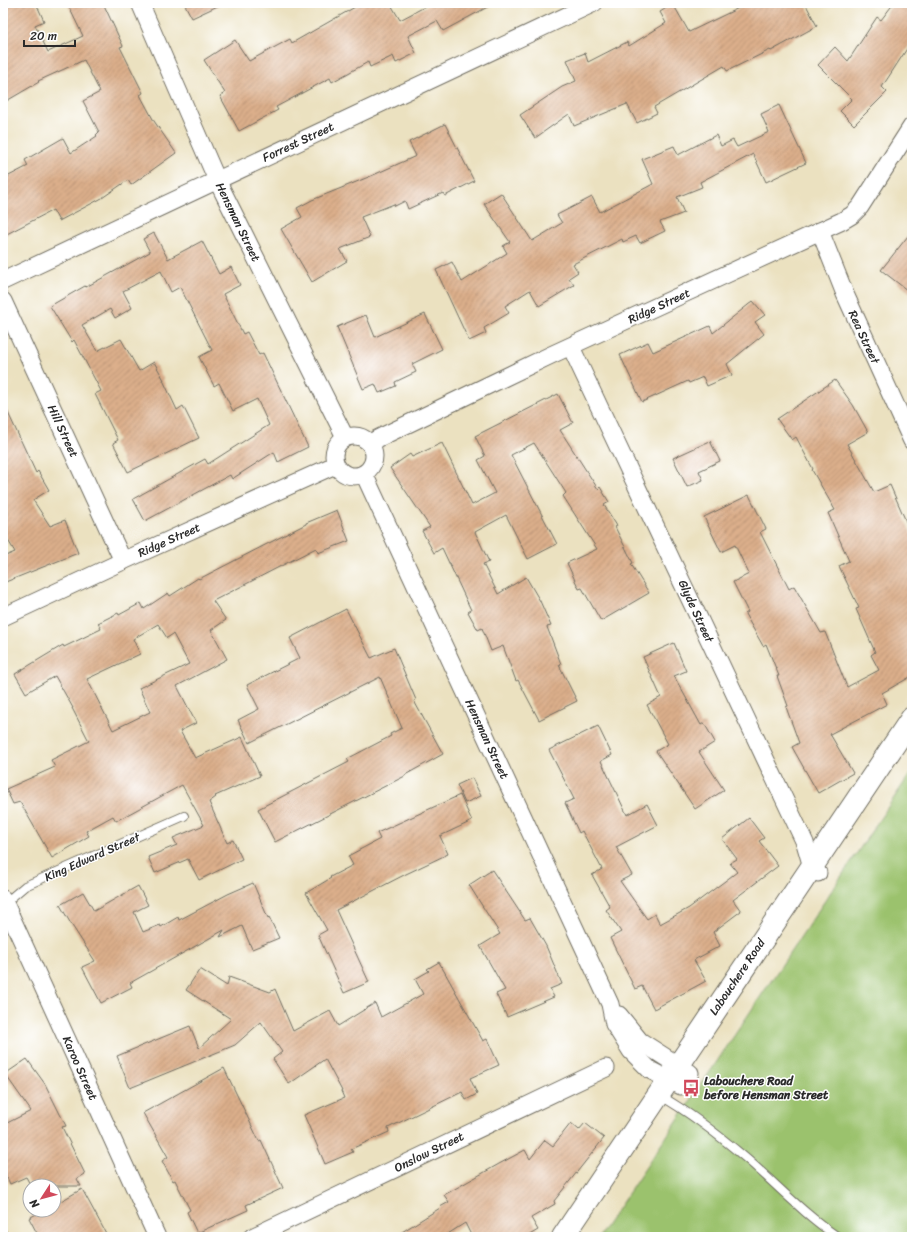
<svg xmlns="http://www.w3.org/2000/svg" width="915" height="1240" viewBox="0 0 915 1240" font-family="Sriracha,sans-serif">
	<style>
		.grass { fill: #9bc26d; stroke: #63764c }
		.building { fill: url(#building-hatch); fill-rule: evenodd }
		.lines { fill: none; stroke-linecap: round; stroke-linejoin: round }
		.lane-casing { stroke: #6e6b5f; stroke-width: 10 }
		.street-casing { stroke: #6e6b5f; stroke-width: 19 }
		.secondary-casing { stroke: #6e6b5f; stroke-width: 24 }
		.lane { stroke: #fff; stroke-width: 8 }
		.street { stroke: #fff; stroke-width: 17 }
		.secondary { stroke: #fff; stroke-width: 22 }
		.labels { text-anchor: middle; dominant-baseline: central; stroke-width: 3; stroke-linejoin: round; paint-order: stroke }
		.street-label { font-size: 12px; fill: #2b2b2b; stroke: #fff }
		.poi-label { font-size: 12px; font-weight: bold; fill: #2b2b2b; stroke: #fff; text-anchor: start }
	</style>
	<defs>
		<pattern id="building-hatch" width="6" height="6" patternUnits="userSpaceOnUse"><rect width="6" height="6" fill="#dcaf8b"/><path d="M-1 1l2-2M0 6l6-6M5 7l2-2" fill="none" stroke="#b38f72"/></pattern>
	</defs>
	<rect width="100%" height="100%" fill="#fff"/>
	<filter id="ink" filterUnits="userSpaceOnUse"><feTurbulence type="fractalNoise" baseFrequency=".025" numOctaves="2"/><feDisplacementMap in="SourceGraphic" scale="8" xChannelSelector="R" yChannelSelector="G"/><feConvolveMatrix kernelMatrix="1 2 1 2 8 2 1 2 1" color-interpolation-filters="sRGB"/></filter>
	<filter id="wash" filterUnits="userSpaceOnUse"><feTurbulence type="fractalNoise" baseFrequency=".012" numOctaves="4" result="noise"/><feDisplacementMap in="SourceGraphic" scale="16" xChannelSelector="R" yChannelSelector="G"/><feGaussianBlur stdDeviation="0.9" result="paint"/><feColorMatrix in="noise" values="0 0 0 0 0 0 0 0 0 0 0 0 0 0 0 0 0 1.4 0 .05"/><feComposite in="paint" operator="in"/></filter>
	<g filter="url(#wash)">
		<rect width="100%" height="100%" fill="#ebe1c0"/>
		<path class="grass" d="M 912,771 L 912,1237 L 599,1237 Z"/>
		<g id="blocks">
			<g class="building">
				<path d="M 3,3 L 36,3 L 44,21 L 35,25 L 48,52 L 83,36 L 67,3 L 103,3 L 123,46 L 120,47 L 143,93 L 140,95 L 154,121 L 176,153 L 131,185 L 128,180 L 102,198 L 59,221 L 53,210 L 3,236 L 3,179 L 28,166 L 25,160 L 63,138 L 71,153 L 97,136 L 96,135 L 99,132 L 83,101 L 100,92 L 84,60 L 38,81 L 39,82 L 3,103 Z"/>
				<path d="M 184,3 L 224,3 L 192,18 Z"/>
				<path d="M 362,3 L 390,3 L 400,20 L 432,3 L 495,3 L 443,31 L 437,21 L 408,36 L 416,53 L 396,63 L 393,56 L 370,67 L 368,62 L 332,82 L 330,78 L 276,107 L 278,110 L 239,131 L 220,96 L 225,93 L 204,60 L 235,40 L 249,61 L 290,39 L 292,43 Z"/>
				<path d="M 749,3 L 805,3 L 817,26 L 771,51 L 770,50 L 727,71 L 724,66 L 654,107 L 657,113 L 637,123 L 627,104 L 574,126 L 569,114 L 535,138 L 520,115 L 562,87 L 576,81 L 567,60 L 585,53 L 588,62 L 627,42 L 629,46 L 666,23 L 660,12 L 673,4 L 689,32 Z"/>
				<path d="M 894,3 L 912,3 L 912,41 L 882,87 L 887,92 L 854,125 L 840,111 L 852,99 L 818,65 L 835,47 L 848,61 L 877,17 L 881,20 Z"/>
				<path d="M 779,105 L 806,163 L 766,182 L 753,154 L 700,182 L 702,187 L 677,197 L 684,213 L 660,222 L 665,231 L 640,243 L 636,236 L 623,242 L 622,239 L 573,264 L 578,272 L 569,278 L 574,285 L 539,306 L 530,290 L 505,306 L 509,313 L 484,328 L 486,333 L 469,341 L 436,270 L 452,262 L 462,282 L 507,253 L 503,246 L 510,242 L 484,204 L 501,193 L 532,241 L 562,223 L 557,215 L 592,197 L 600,212 L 653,184 L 642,159 L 674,146 L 678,155 L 716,135 L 721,146 L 733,140 L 737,147 L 769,132 L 761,114 Z"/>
				<path d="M 445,124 L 474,181 L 445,196 L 443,193 L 408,209 L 405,201 L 395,206 L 394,204 L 361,217 L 370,237 L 340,249 L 347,261 L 312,282 L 281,229 L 302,217 L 297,208 L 312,200 L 371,176 L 416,156 L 409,142 Z"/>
				<path d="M 912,231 L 912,294 L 881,270 Z"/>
				<path d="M 154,233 L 168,259 L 202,241 L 219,274 L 231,267 L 240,285 L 223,294 L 243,334 L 247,332 L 259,355 L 263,353 L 308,447 L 278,462 L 274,452 L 232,479 L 230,475 L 145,521 L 133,499 L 205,459 L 208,464 L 269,425 L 257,399 L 233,411 L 219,383 L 214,386 L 199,357 L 212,350 L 180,287 L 171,292 L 161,271 L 123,291 L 132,308 L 115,318 L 110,309 L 82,325 L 97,351 L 121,339 L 139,371 L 154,362 L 164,380 L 163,380 L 177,410 L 183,406 L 199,438 L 128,472 L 113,443 L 118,440 L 95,394 L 101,391 L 74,340 L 72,342 L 50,306 L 85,286 L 86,287 L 150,252 L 143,239 Z"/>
				<path d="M 753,301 L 765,315 L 755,322 L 764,334 L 727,364 L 732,375 L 707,386 L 703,377 L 689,383 L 688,381 L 642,402 L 620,355 L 648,342 L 653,352 L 710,326 L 713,333 Z"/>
				<path d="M 425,314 L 442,349 L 412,364 L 416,372 L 395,382 L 396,386 L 379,393 L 375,384 L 363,389 L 337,327 L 366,315 L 375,337 Z"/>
				<path d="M 835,380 L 853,405 L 868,432 L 847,444 L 874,492 L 890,485 L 912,535 L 912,676 L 882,693 L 887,704 L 830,734 L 853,773 L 818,793 L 792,747 L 799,743 L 786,707 L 788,706 L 777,676 L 779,676 L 766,644 L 763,646 L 745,614 L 748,612 L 733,582 L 749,574 L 735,545 L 721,552 L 704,517 L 749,495 L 766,529 L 760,532 L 789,589 L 794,586 L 821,633 L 825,632 L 847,687 L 879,670 L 871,655 L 875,652 L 856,609 L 859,608 L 839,566 L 849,561 L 828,513 L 835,510 L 812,470 L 813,469 L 796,437 L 792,440 L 777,419 Z"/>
				<path d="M 558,394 L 573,423 L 560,430 L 598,489 L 600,487 L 609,502 L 604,505 L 617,526 L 615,527 L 633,563 L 631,564 L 649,593 L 601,621 L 582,588 L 579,589 L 567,563 L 597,549 L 563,496 L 566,493 L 534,443 L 511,455 L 557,544 L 528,559 L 506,515 L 475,532 L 489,562 L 483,564 L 498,594 L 526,577 L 540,601 L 551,626 L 547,627 L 561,664 L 559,665 L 577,701 L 539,720 L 518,680 L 516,681 L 503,646 L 491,651 L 482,628 L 478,630 L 468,612 L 471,610 L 442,548 L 434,553 L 422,531 L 430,527 L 390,468 L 410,454 L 412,457 L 442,443 L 472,505 L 495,493 L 478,460 L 485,456 L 475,436 Z"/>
				<path d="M 3,402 L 36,473 L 38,471 L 49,490 L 33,500 L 50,526 L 65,520 L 78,553 L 3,583 L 3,557 L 15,552 L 3,532 Z"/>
				<path d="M 710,441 L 720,461 L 699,471 L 703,480 L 687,487 L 673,458 Z"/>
				<path d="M 337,510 L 349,541 L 318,553 L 316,548 L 213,601 L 226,620 L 211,630 L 227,659 L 177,686 L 196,723 L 180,731 L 195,758 L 242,737 L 260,776 L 215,796 L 216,797 L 209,802 L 227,843 L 233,840 L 242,859 L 199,880 L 188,859 L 155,873 L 148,857 L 177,845 L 173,838 L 204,825 L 182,785 L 116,821 L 113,816 L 86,831 L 89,836 L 52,858 L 20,802 L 13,804 L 6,789 L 55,767 L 51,760 L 89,741 L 72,708 L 73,708 L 55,676 L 26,693 L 15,674 L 63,645 L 64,647 L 101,629 L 98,623 L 118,613 L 119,615 L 141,603 L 144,609 L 168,593 L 170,596 L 198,578 L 199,579 L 306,524 L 306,523 ZM 158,624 L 167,638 L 173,634 L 189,664 L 139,688 L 150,712 L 113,730 L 87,679 L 140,654 L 133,639 Z"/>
				<path d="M 346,609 L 371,658 L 394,648 L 416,700 L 414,701 L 443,754 L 405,775 L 405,776 L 275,842 L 258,809 L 349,762 L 347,759 L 391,736 L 390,734 L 402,728 L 380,677 L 249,743 L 238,720 L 259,709 L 247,685 L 300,658 L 290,638 Z"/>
				<path d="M 674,643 L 686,671 L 674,676 L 701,725 L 704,723 L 715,742 L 699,752 L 724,790 L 695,809 L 656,751 L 668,744 L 647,705 L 661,697 L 643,657 Z"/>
				<path d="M 598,726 L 612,755 L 601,761 L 627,815 L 647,804 L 658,825 L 616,847 L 632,875 L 620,881 L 647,919 L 655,914 L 660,924 L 689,908 L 737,872 L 730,863 L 737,859 L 722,839 L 749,818 L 764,838 L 759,841 L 778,866 L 733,900 L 741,911 L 713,932 L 720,946 L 694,960 L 706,981 L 654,1009 L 642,986 L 635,989 L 610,938 L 621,932 L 606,910 L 610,907 L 592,875 L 602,869 L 582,831 L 579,833 L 565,803 L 574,799 L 549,750 Z"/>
				<path d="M 472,778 L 481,796 L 465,803 L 457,785 Z"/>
				<path d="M 460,795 L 472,821 L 440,836 L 448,854 L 406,874 L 336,910 L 369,982 L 344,993 L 318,935 L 327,930 L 306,893 L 331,878 L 330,877 L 353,865 L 348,856 L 380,839 L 377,833 Z"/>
				<path d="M 492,870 L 525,920 L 530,918 L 546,946 L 562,984 L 550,989 L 554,997 L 507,1017 L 496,994 L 505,990 L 480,946 L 500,934 L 469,885 Z"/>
				<path d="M 253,883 L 268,918 L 269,917 L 279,938 L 252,949 L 242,926 L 220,937 L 224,930 L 130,983 L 132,987 L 101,1003 L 82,967 L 95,961 L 71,924 L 60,905 L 83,892 L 94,911 L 138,886 L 148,905 L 134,912 L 143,932 L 160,925 L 161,927 L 178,917 L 179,920 L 228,894 Z"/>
				<path d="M 439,962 L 483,1041 L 487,1039 L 499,1065 L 470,1078 L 477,1094 L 466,1100 L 462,1092 L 388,1128 L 389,1132 L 351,1149 L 353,1152 L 325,1164 L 304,1115 L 344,1098 L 341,1091 L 342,1091 L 325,1059 L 289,1084 L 273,1059 L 282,1052 L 261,1022 L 235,1045 L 130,1088 L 117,1056 L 190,1026 L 199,1048 L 231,1019 L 186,990 L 200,969 L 227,986 L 229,977 L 270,992 L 275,989 L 293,1031 L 330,1011 L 338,1026 L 375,1003 L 381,1017 L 423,994 L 415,979 L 429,971 L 427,969 Z"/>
				<path d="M 27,1059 L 45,1084 L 66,1126 L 62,1127 L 85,1174 L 77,1179 L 81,1186 L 31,1186 L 26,1177 L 10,1184 L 3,1169 L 3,1125 L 31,1111 L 5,1074 Z"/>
				<path d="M 224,1068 L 259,1141 L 261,1140 L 283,1188 L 246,1205 L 248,1210 L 197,1233 L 187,1212 L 190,1210 L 175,1180 L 173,1181 L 162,1161 L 168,1157 L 143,1113 Z"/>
				<path d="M 571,1123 L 579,1130 L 585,1123 L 604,1138 L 554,1201 L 555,1204 L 531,1218 L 538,1230 L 526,1237 L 472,1237 L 465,1223 L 443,1237 L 394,1237 L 440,1208 L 440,1207 L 449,1202 L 444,1195 L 499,1164 L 525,1150 L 530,1159 L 545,1140 L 553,1146 Z"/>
				<path d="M 82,1189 L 108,1237 L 39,1237 L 29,1218 L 44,1210 L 54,1210 L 54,1205 Z"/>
			</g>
		</g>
	</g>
	<g filter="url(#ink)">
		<use href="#blocks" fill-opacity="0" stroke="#6e6b5f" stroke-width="1"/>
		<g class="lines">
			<g class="lane-casing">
				<g id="lane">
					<path d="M 5,903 L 25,886 L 184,816"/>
					<path d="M 659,1095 C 691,1113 720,1136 748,1160 C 778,1186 805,1215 838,1237"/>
					<path d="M 3,1234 L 4,1237"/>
				</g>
			</g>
			<g class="street-casing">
				<g id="street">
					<path d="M 140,3 L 217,180 L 345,437"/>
					<path d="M 820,231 L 845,294 L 912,441"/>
					<path d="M 3,281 L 594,3"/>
					<path d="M 3,301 L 123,561"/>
					<path d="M 571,347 L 805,843 L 812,867 L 818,873"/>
					<circle cx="354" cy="456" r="20"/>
					<path d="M 371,445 L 377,439 L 385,435 L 551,355 L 842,221 L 852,215 L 860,207 L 912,126"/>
					<path d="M 364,474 L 610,1004 L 614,1024 L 631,1051 L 650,1070 L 681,1086"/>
					<path d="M 3,617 L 123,561 L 335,465"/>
					<path d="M 3,899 L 157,1237"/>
					<path d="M 619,1015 L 640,1041 L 690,1073"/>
					<path d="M 252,1237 L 606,1068"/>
				</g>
			</g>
			<g class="secondary-casing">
				<path id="secondary" d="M 563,1237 L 912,718"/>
			</g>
			<use href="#lane" class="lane"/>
			<use href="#street" class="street"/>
			<use href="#secondary" class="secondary"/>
		</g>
	</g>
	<defs>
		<g id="bus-bare" transform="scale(1.38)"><path d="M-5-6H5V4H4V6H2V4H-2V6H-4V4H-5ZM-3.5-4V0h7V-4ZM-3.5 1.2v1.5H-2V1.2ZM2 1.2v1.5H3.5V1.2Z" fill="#d1495b" stroke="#fff" stroke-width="2.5" paint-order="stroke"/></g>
	</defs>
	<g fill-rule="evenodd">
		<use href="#bus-bare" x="691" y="1088"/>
	</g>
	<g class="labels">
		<g class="street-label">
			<text transform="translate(298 142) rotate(-25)">Forrest Street</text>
			<text transform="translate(238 222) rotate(64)">Hensman Street</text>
			<text transform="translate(659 306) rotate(-25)">Ridge Street</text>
			<text transform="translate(864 337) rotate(65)">Rea Street</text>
			<text transform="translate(63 431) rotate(65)">Hill Street</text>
			<text transform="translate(169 540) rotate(-24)">Ridge Street</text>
			<text transform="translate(696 611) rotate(65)">Glyde Street</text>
			<text transform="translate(487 739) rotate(65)">Hensman Street</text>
			<text transform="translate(92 857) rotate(-24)">King Edward Street</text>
			<text transform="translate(737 977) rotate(-56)">Labouchere Road</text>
			<text transform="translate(80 1068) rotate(66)">Karoo Street</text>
			<text transform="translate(429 1152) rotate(-26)">Onslow Street</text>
		</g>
		<g class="poi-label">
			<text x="704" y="1081">Labouchere Road<tspan x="704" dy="14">before Hensman Street</tspan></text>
		</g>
	</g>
	<rect width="915" height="1240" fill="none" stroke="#fff" stroke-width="16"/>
	<g transform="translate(42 1198) rotate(234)"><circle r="19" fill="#ffffff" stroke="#aaaaaa"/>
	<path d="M0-3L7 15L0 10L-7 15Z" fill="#d1495b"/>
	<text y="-6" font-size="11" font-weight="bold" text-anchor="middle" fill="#2b2b2b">N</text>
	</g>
	<path d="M24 40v6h51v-6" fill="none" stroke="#2b2b2b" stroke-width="2"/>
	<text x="30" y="40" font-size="12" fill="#2b2b2b" stroke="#ffffff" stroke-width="3" paint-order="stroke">20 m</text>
</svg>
